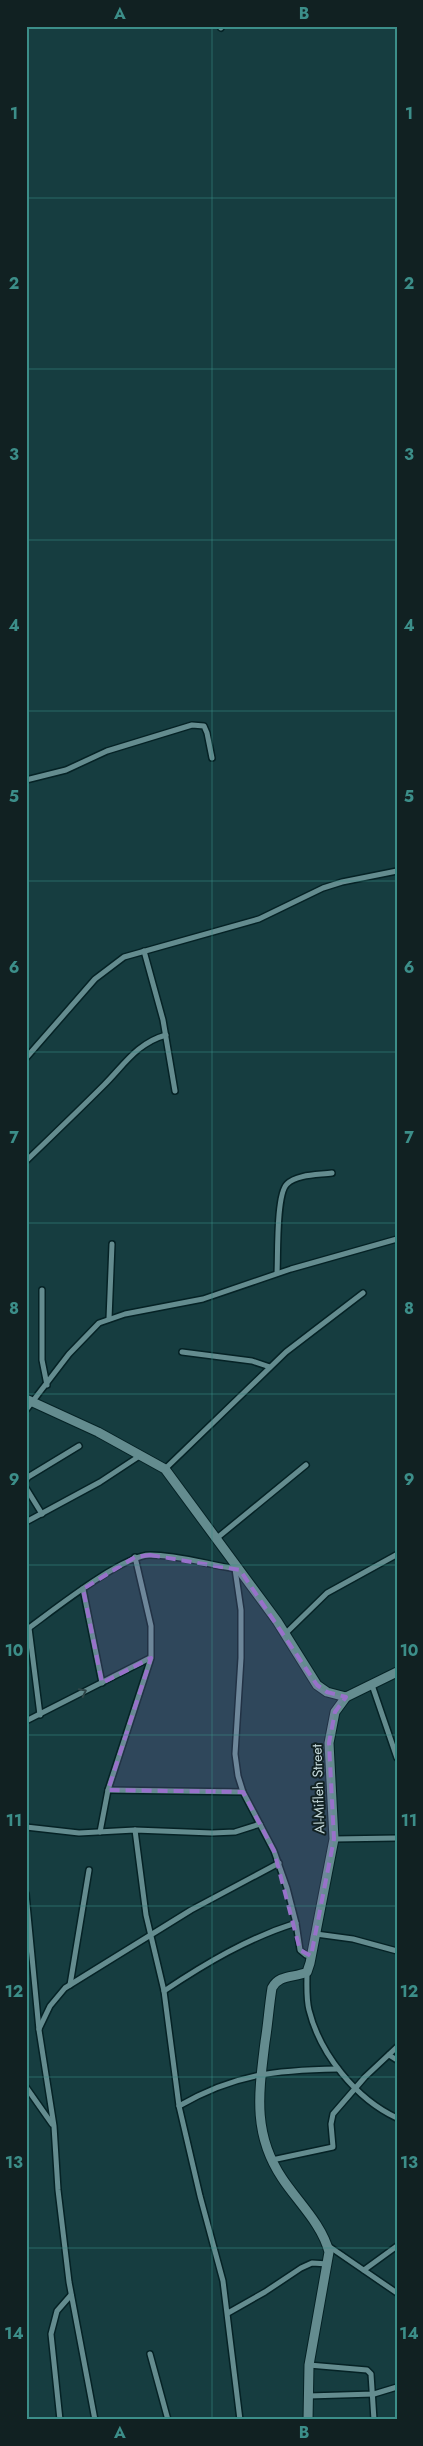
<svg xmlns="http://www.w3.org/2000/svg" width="423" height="2446" viewBox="0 0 423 2446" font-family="Jost,sans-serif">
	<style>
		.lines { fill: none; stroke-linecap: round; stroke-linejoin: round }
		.minor-casing { stroke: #052225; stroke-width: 8 }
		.tertiary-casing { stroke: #052225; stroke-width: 11 }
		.minor { stroke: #648c8f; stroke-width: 5 }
		.tertiary { stroke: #648c8f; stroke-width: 9 }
		.oneway { stroke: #2e4648 }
		.marked { fill: #9871ca; fill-opacity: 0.2; stroke: #9871ca; stroke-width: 4; stroke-dasharray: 10 6; stroke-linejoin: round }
		.grid { fill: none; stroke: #3c8e89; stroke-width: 1; stroke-opacity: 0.55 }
		.labels { text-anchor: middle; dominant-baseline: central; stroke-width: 4; stroke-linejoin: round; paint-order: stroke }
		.street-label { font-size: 14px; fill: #c4d8da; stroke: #112122 }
		.neatline { fill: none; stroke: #3c8e89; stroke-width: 2 }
		.grid-label { font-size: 16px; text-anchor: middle; font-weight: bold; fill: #3c8e89 }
	</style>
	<rect width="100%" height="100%" fill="#163d40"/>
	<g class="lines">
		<g class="minor-casing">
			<g id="minor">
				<path d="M 221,28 L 222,26"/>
				<path d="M 26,780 L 66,770 L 107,751 L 192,725 L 204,726 L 207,733 L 212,758"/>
				<path d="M 144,951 L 163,1020 L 175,1091"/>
				<path d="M 26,1058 L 95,979 L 124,957 L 259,919 L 323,888 L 342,882 L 397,871"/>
				<path d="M 26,1161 C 52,1136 78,1111 104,1085 C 124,1065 137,1043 166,1035"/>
				<path d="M 277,1273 C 278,1257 276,1194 287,1184 C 297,1174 319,1175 332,1173"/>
				<path d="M 42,1290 L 42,1360 L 47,1385"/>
				<path d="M 109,1319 L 112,1244"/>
				<path d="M 182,1352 L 252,1361 L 270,1367"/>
				<path d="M 26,1410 L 69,1354 L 99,1323 L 125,1314 L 203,1299 L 291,1269 L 397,1239"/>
				<path d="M 165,1469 L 286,1352 L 363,1293"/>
				<path d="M 26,1480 L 28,1477 L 79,1446"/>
				<path d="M 26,1488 L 42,1514"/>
				<path d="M 26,1522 L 100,1482 L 141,1455"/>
				<path d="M 217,1538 L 306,1465"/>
				<path d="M 235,1569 L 241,1610 L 241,1658 L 235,1754 L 238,1776 L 243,1792 L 274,1851 L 287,1888 L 296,1923 L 300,1950 L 306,1955 L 311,1956"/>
				<path d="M 83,1589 L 102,1683"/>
				<path d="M 29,1628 L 40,1715"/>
				<path d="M 26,1630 C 51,1612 122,1555 150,1555 C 179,1555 209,1565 237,1569"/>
				<path d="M 285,1634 L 327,1593 L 396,1555"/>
				<path d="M 372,1685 L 397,1758"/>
				<path d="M 26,1721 L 150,1658"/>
				<path d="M 108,1790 L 243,1792"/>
				<path d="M 26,1827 L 79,1833 L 135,1830 L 212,1833 L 235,1832 L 260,1824"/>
				<path d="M 135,1830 L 146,1915 L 164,1991 L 179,2106 L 200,2196 L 223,2281 L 240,2420"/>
				<path d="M 100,1832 L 108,1790 L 151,1658 L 151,1626 L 135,1557"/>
				<path d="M 334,1839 L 397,1838"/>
				<path d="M 26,1894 L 39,2030 L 54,2126 L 58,2190 L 69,2282 L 95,2420"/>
				<path d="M 316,1934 L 353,1939 L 397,1951"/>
				<path d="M 307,1972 C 307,1985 306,1998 309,2010 C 320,2054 356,2099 397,2118"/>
				<path d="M 70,1985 L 89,1870"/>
				<path d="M 164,1991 C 206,1963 248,1938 296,1923"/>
				<path d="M 39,2029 L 50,2006 L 65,1988 L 191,1910 L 279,1863"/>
				<path d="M 389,2055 L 397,2060"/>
				<path d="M 26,2087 L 52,2124"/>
				<path d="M 179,2106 C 234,2074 276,2070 338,2069"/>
				<path d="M 272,2160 L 333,2147 L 331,2124 L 333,2114 L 365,2077 L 397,2047"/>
				<path d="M 327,2245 L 397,2293"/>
				<path d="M 364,2270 L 397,2246"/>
				<path d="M 228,2313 L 265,2292 L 301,2268 L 312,2263 L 328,2264"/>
				<path d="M 150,2354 L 168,2420"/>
				<path d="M 309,2365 L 367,2370 L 371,2374 L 374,2420"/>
				<path d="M 308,2396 L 374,2394 L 397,2387"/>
				<path d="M 60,2420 L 51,2334 L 57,2311 L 71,2295"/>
			</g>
		</g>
		<g class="tertiary-casing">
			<g id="tertiary">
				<path d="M 26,1399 L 98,1432 L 165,1469 L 277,1621 L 317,1685 L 327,1692 L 346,1697 L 397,1672"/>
				<path d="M 308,2420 L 309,2365 L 329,2252 C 322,2224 297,2201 282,2178 C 252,2133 259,2092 265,2042 C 268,2024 269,2006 272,1988 C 279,1974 294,1978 307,1972 L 310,1963 L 334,1839 L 329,1743 L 335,1712 L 346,1697"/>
			</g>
		</g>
		<use href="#minor" class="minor"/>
		<use href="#tertiary" class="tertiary"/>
	</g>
	<defs><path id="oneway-chevron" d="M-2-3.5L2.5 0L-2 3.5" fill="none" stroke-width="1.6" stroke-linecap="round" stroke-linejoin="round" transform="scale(1.25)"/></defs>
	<use class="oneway" href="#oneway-chevron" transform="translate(83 1692) rotate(-27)"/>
	<path class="marked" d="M 150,1555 L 240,1570 L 317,1685 L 327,1692 L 346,1697 L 335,1712 L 329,1743 L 334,1839 L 311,1956 L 300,1950 L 274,1851 L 243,1792 L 108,1790 L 151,1658 L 102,1683 L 83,1589 L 135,1557 Z"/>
	<path class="grid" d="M 212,26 L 212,2420M 26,198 L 397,198M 26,369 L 397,369M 26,540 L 397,540M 26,711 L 397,711M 26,881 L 397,881M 26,1052 L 397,1052M 26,1223 L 397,1223M 26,1394 L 397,1394M 26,1565 L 397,1565M 26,1735 L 397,1735M 26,1906 L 397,1906M 26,2077 L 397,2077M 26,2248 L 397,2248"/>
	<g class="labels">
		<g class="street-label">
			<text transform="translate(318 1789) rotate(-92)">Al-Mifleh Street</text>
		</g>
	</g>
	<rect width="423" height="2446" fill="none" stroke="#112122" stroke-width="55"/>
	<rect x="28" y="28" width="368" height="2390" class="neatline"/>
	<g class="grid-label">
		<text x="120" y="19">A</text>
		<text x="304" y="19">B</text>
		<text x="14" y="119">1</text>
		<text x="409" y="119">1</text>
		<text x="14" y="289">2</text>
		<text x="409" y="289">2</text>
		<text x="14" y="460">3</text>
		<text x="409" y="460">3</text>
		<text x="14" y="631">4</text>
		<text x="409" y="631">4</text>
		<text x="14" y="802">5</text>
		<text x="409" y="802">5</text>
		<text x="14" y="973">6</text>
		<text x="409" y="973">6</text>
		<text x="14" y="1143">7</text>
		<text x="409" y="1143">7</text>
		<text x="14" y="1314">8</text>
		<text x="409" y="1314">8</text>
		<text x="14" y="1485">9</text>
		<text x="409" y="1485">9</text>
		<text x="14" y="1656">10</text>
		<text x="409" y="1656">10</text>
		<text x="14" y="1826">11</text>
		<text x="409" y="1826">11</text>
		<text x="14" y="1997">12</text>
		<text x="409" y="1997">12</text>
		<text x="14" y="2168">13</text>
		<text x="409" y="2168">13</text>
		<text x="14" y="2339">14</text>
		<text x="409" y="2339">14</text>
		<text x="120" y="2438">A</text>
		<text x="304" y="2438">B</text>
	</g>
</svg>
